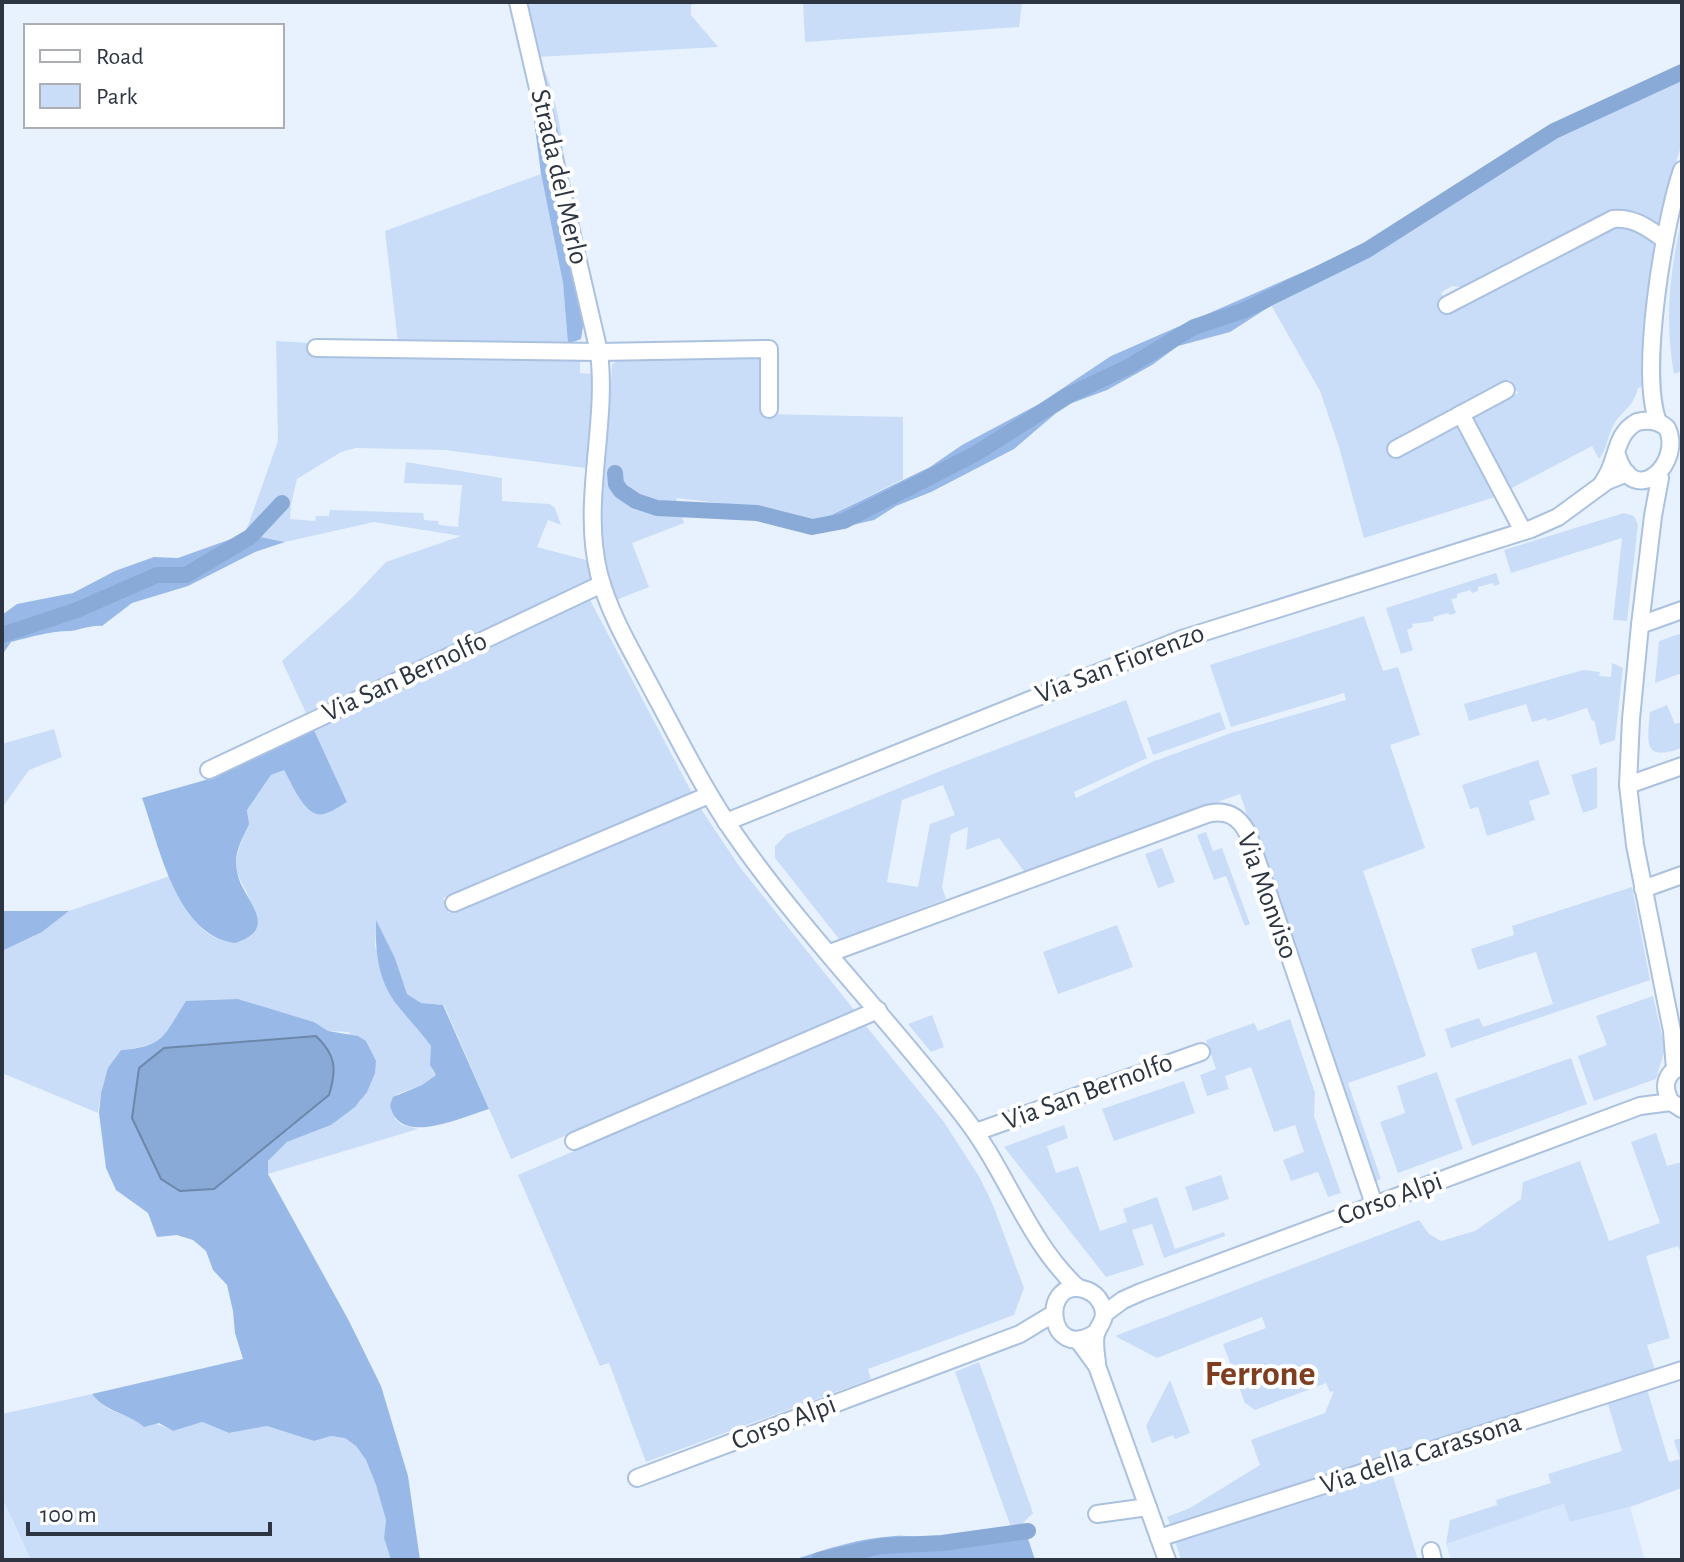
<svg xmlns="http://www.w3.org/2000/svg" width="1684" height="1562" viewBox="0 0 1684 1562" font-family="'Alegreya Sans',sans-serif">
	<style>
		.built { fill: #d7e7fe }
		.green { fill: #c9ddf9; fill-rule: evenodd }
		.forest { fill: #98b9e7; fill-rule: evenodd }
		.water { fill: #89aad7; stroke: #6d87aa; stroke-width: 2 }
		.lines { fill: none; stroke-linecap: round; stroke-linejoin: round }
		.canal { stroke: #89aad7; stroke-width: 16 }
		.minor-casing { stroke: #abc1e0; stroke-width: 20 }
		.minor { stroke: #fff; stroke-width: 16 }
		.labels { text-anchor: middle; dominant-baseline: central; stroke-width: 8; stroke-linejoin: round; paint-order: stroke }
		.street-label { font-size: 28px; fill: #2c3541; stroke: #fff }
		.district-label { font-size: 36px; font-weight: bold; fill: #7f3e20; stroke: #fff }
	</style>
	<rect width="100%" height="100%" fill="#e8f2fe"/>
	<g class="built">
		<path d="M 2,1499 L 31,1560 L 2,1560 Z"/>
		<path d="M 1565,1504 L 1571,1522 L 1630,1507 L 1645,1560 L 1451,1560 L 1446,1544 Z"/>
	</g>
	<g class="green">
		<path d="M 523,2 L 706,2 L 691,5 L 691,15 L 718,47 L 537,57 C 553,78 565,142 564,169 Z"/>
		<path d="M 803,2 L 1022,2 L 1019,27 L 805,42 Z"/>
		<path d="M 1682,67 L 1682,144 L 1665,195 L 1658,228 L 1635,214 L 1467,288 L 1452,286 L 1441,293 L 1450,309 L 1602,229 L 1627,225 L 1656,240 L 1642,387 L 1638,388 C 1633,409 1620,411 1612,428 C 1607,439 1607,449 1599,459 L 1592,446 L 1510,489 L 1471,418 L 1518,393 L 1510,380 L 1389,445 L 1395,457 L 1458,425 L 1495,497 L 1364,538 L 1339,447 L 1320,391 L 1271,305 L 1555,125 Z"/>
		<path d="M 541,174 L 563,283 L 568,344 L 398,343 L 385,231 Z"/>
		<path d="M 1682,217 L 1682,371 L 1674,374 C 1664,319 1670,271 1682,217 Z"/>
		<path d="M 276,341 L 580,359 L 580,373 L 594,374 L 591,450 L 585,468 L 445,450 L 356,448 L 341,452 L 297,479 L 291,505 L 290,519 L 315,521 L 316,516 L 329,516 L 330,510 L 423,513 L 424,520 L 438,521 L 439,525 L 458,527 L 462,485 L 404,483 L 406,462 L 502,478 L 502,501 L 550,504 L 555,508 L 561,525 L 548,520 L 537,547 L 590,561 L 594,578 L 306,713 L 282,661 L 352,598 L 386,562 L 461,536 L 374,522 L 285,542 L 245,534 L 278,441 Z"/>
		<path d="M 764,354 L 764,414 L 903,417 L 903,479 L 819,521 L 753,507 L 676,498 L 684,523 L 632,543 L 649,587 L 616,600 L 602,548 L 600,524 L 612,365 L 618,359 Z"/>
		<path d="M 1624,513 L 1634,516 L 1638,525 L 1627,621 L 1613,620 L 1622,538 L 1511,573 L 1504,550 Z"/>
		<path d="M 1496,573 L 1500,584 L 1494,586 L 1493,583 L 1478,587 L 1478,591 L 1472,593 L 1470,590 L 1457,594 L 1457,598 L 1451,599 L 1456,613 L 1450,615 L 1448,613 L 1433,617 L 1434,621 L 1412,624 L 1413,627 L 1407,630 L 1413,650 L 1401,654 L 1386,608 Z"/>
		<path d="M 590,600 L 692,793 L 443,898 L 449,913 L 701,809 L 739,866 L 855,1011 L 511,1159 L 444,1005 L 421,1003 L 407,994 L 395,958 L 376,922 L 375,947 L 431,1046 L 432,1070 L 436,1075 L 422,1085 L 397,1094 L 395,1119 L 402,1125 L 418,1129 L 268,1174 L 268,1161 L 287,1142 L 331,1125 L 361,1101 L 349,1032 L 327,1031 L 314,1022 L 238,999 C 201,1020 164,1047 121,1050 C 106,1070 101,1088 98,1113 L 2,1073 L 2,951 L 42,932 L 69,911 L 170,876 C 180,908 213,960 252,935 C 251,924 253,909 249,898 C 245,885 236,879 236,864 C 237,843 252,828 247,810 L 271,775 L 284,769 L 307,808 L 347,802 L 314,730 Z"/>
		<path d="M 1364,616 L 1383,671 L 1398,667 L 1420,735 L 1390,745 L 1425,848 L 1363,871 L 1426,1056 L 1348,1083 L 1381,1179 L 1374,1182 L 1240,794 L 1024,871 L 999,838 L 966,850 L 968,827 L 951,834 L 942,887 L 946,899 L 839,939 L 775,858 L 775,846 L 787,834 L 948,768 L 1126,700 L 1147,758 L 1074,792 L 1076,798 L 1152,762 L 1231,733 L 1346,700 L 1344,693 L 1231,727 L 1210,665 ZM 943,785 L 955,815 L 930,824 L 918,887 L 887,882 L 902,800 Z"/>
		<path d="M 1682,633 L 1682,673 L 1655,683 L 1659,641 Z"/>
		<path d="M 1612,663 L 1623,668 L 1615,740 L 1600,745 L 1594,720 L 1592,721 L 1587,708 L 1548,721 L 1546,718 L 1532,722 L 1526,704 L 1469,721 L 1464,704 L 1583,670 L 1600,672 L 1599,676 L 1611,677 Z"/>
		<path d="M 1667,705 L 1675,724 L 1682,722 L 1682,748 C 1643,762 1647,743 1650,712 Z"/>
		<path d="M 1220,712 L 1226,729 L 1153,755 L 1147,738 Z"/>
		<path d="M 54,729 L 62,757 L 29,770 L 2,808 L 2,744 Z"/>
		<path d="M 1538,760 L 1550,794 L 1529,801 L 1535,820 L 1487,836 L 1478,807 L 1470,809 L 1462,785 Z"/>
		<path d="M 1597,767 L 1597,808 L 1583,813 L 1571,775 Z"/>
		<path d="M 1206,832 L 1213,851 L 1222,848 L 1250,924 L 1245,926 L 1226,876 L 1214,880 L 1197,835 Z"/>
		<path d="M 1162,848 L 1175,882 L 1158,888 L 1145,854 Z"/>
		<path d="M 1632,887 L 1650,980 L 1451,1048 L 1445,1029 L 1479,1018 L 1483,1027 L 1553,1004 L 1536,952 L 1478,970 L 1471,949 L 1514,935 L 1512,926 Z"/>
		<path d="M 1117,925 L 1133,967 L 1058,994 L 1043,952 Z"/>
		<path d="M 1653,996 L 1665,1049 L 1656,1079 L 1594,1101 L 1578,1056 L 1607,1045 L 1596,1016 Z"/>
		<path d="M 932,1015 L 944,1047 L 931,1052 L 908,1024 Z"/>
		<path d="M 1290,1019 L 1315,1093 L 1314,1116 L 1341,1193 L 1328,1197 L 1318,1172 L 1291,1181 L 1283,1160 L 1304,1152 L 1295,1125 L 1274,1132 L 1251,1067 L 1225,1076 L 1229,1089 L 1207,1096 L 1200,1075 L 1216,1069 L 1206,1040 L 1254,1023 L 1258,1031 Z"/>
		<path d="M 866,1026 L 944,1122 L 980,1178 L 993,1205 L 1024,1288 L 1014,1315 L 868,1369 L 871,1379 L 646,1462 L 609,1363 L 600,1366 L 518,1175 Z"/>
		<path d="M 1571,1058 L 1587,1104 L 1472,1146 L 1455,1099 Z"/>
		<path d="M 1437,1072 L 1463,1149 L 1398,1173 L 1380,1122 L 1405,1113 L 1397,1086 Z"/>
		<path d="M 1184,1081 L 1195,1113 L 1114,1141 L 1102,1109 Z"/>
		<path d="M 1064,1125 L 1068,1138 L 1047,1146 L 1056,1173 L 1078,1166 L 1100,1231 L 1127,1222 L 1123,1209 L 1157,1197 L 1175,1249 L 1224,1232 L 1225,1236 L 1164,1258 L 1152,1224 L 1132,1230 L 1144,1265 L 1106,1277 L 1004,1147 Z"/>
		<path d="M 1656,1133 L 1667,1166 L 1682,1162 L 1682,1256 L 1678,1246 L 1646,1256 L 1670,1338 L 1647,1345 L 1655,1370 L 1171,1526 L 1167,1517 L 1190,1508 L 1260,1465 L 1251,1440 L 1325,1413 L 1334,1391 L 1330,1392 L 1326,1383 L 1255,1410 L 1245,1403 L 1223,1344 L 1266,1328 L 1262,1317 L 1157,1358 L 1115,1336 L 1419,1220 L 1429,1234 L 1441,1241 L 1475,1231 L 1521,1199 L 1523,1182 L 1580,1161 L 1609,1241 L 1660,1223 L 1631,1142 Z"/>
		<path d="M 1221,1175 L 1229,1199 L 1193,1211 L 1185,1187 Z"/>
		<path d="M 979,1362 L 1033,1513 L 1023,1523 L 1024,1526 L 1011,1527 L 955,1372 Z"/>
		<path d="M 1170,1380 L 1190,1433 L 1175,1439 L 1173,1435 L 1152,1443 L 1146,1426 Z"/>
		<path d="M 1647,1389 L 1669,1462 L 1680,1459 L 1674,1440 L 1682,1438 L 1682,1488 L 1630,1507 L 1570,1522 L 1564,1504 L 1446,1544 L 1450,1520 L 1497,1505 L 1496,1500 L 1551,1483 L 1548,1474 L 1622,1451 L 1607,1401 Z"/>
		<path d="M 92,1394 C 112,1421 146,1416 173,1431 L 201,1422 L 229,1433 L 267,1426 L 314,1441 L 331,1436 L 345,1437 L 356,1446 L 366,1460 L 376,1485 L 386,1520 L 384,1538 L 391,1560 L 31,1560 L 2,1498 L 2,1414 Z"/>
		<path d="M 1392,1473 L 1418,1560 L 1181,1560 L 1175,1541 Z"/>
	</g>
	<g class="forest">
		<path d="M 526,59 L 584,320 L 581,339 L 568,344 L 563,283 L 541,174 Z"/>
		<path d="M 1365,245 L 1230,332 L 1178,346 L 1152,365 L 1107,390 L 1072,403 L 1055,414 L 1014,449 L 931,492 L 896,506 L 874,520 L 848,526 L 819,521 L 930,467 L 962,445 L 1039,404 L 1111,356 Z"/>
		<path d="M 245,534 L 285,542 L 255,552 L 188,586 L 132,603 L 102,626 C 90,625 81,630 70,631 C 50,631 31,637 11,642 L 2,655 L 2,615 L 17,604 L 73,593 L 115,571 L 154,557 L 178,558 Z"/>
		<path d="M 314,730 L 347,802 C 340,806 332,812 324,814 C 305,819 292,783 284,770 L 271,775 L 247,810 L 249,824 C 242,840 233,853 237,872 C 241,898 283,928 235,943 C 176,936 159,845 142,798 L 209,779 Z"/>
		<path d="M 2,911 L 69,911 L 42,932 L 2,951 Z"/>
		<path d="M 376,920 L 395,958 L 407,994 L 421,1003 L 443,1005 L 489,1109 C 461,1117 399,1148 390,1105 L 393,1097 L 422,1085 L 436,1075 L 430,1065 L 431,1046 C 421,1032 409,1020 398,1006 C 378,981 375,952 376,920 Z"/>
		<path d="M 238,999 L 314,1022 L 328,1031 L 358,1036 L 366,1041 L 376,1061 L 375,1073 L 367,1092 L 355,1107 L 331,1125 L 287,1142 L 268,1161 L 268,1174 L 349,1321 L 381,1386 L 408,1476 L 420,1560 L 391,1560 L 384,1538 L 386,1520 L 376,1485 L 366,1460 L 356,1446 L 345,1438 L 331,1436 L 314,1441 L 267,1426 L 229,1433 L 202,1422 L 173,1431 L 159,1423 L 144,1427 C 127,1412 106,1413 92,1394 L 243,1359 L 235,1333 L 233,1311 L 227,1285 L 213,1270 L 206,1251 L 193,1240 L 177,1235 L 157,1237 L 148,1213 L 116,1190 L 106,1168 L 99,1113 L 101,1093 L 108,1068 L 121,1050 C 165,1047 164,1035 186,1001 ZM 316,1036 L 329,1095 L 164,1048 Z"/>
		<path d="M 1024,1526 L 1035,1560 L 793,1560 C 826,1549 860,1538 895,1536 C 909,1535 924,1538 938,1536 C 967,1533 995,1529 1024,1526 Z"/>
	</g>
	<path class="water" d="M 316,1036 C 336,1055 337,1069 329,1095 L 214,1189 L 180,1191 L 161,1179 L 132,1118 L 139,1068 L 164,1048 Z"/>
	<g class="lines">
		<g class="canal">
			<path d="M 615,473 L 616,484 L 621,491 L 636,501 L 657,508 L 757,513 L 812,527 L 844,521 L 975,454 L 1067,396 L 1130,366 L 1194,327 L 1245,310 L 1367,250 L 1554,131 L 1682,72"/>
			<path d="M 2,635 L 77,610 L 157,575 L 186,575 L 250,537 L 282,503"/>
			<path d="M 819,1560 L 881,1546 L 942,1543 L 1028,1531"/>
		</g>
		<g class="minor-casing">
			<g id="minor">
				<path d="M 518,2 L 599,352 C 608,425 581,502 599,574 C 610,617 635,656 655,695 C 681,743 705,792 736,836 C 805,935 892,1022 965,1118 C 1007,1172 1028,1242 1078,1288"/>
				<path d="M 1447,305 L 1613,219 C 1634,217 1648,228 1665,240"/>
				<path d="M 316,348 L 599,352 L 769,349 L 769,409"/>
				<path d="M 1461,414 L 1523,531"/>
				<path d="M 1658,422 C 1639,372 1664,223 1682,170"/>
				<path d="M 1396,449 L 1506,390"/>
				<path d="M 1660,478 L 1653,516 L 1640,625 L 1631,719 L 1628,785 L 1635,845 L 1672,1031 L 1675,1069"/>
				<path d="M 1603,482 C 1619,461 1613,435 1637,422 C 1649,419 1659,421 1667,428 C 1684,462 1634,511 1617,455"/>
				<path d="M 1640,625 L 1682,610"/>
				<path d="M 209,770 L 602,584"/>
				<path d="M 1628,785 L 1682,766"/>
				<path d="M 726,822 L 1182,639 L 1531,529 L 1558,517 L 1607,481 L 1627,473"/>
				<path d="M 1643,889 L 1682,875"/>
				<path d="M 454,903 L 709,795"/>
				<path d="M 830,953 L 1207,814 C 1226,809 1239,816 1248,834 L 1374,1204"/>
				<path d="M 1682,1066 C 1665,1073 1662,1087 1671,1102 L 1682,1109"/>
				<path d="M 976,1132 L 1201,1052"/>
				<path d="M 574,1141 L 878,1010"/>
				<path d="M 1104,1314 L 1123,1300 L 1141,1292 L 1640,1106 L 1671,1102"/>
				<path d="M 1097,1332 C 1046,1366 1039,1274 1086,1290 C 1095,1293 1100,1299 1103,1308 C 1106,1318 1101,1323 1097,1331 C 1093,1340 1096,1353 1097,1363"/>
				<path d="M 1078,1340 L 1097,1366 L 1167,1560"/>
				<path d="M 637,1478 L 1020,1334 L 1053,1314"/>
				<path d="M 1097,1514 L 1148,1507"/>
				<path d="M 1159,1538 L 1682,1370"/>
				<path d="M 1431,1551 L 1433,1560"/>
			</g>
		</g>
		<use href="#minor" class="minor"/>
	</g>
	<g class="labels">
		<g class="street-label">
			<text transform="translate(559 177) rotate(77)">Strada del Merlo</text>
			<text transform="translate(1120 664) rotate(-21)">Via San Fiorenzo</text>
			<text transform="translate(405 677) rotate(-25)">Via San Bernolfo</text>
			<text transform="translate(1267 896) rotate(70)">Via Monviso</text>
			<text transform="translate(1088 1092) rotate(-20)">Via San Bernolfo</text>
			<text transform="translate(1390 1199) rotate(-20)">Corso Alpi</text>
			<text transform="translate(784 1423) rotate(-21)">Corso Alpi</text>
			<text transform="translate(1421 1454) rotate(-18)">Via della Carassona</text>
		</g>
		<g class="district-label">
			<text x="1260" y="1374">Ferrone</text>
		</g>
	</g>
	<rect width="1684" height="1562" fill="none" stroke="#2c3541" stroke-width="8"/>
	<rect x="24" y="24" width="260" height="104" fill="#ffffff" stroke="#abaeb3" stroke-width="2"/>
	<rect x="40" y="50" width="40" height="12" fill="#ffffff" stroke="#abaeb3" stroke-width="2"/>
	<text x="96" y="64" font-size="24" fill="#2c3541">Road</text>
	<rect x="40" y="84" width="40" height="24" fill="#c9ddf9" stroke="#abaeb3" stroke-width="2"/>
	<text x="96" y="104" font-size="24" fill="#2c3541">Park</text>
	<path d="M28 1522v12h242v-12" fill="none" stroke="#2c3541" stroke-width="4"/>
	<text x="40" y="1522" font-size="24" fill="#2c3541" stroke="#ffffff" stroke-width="6" paint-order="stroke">100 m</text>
</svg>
